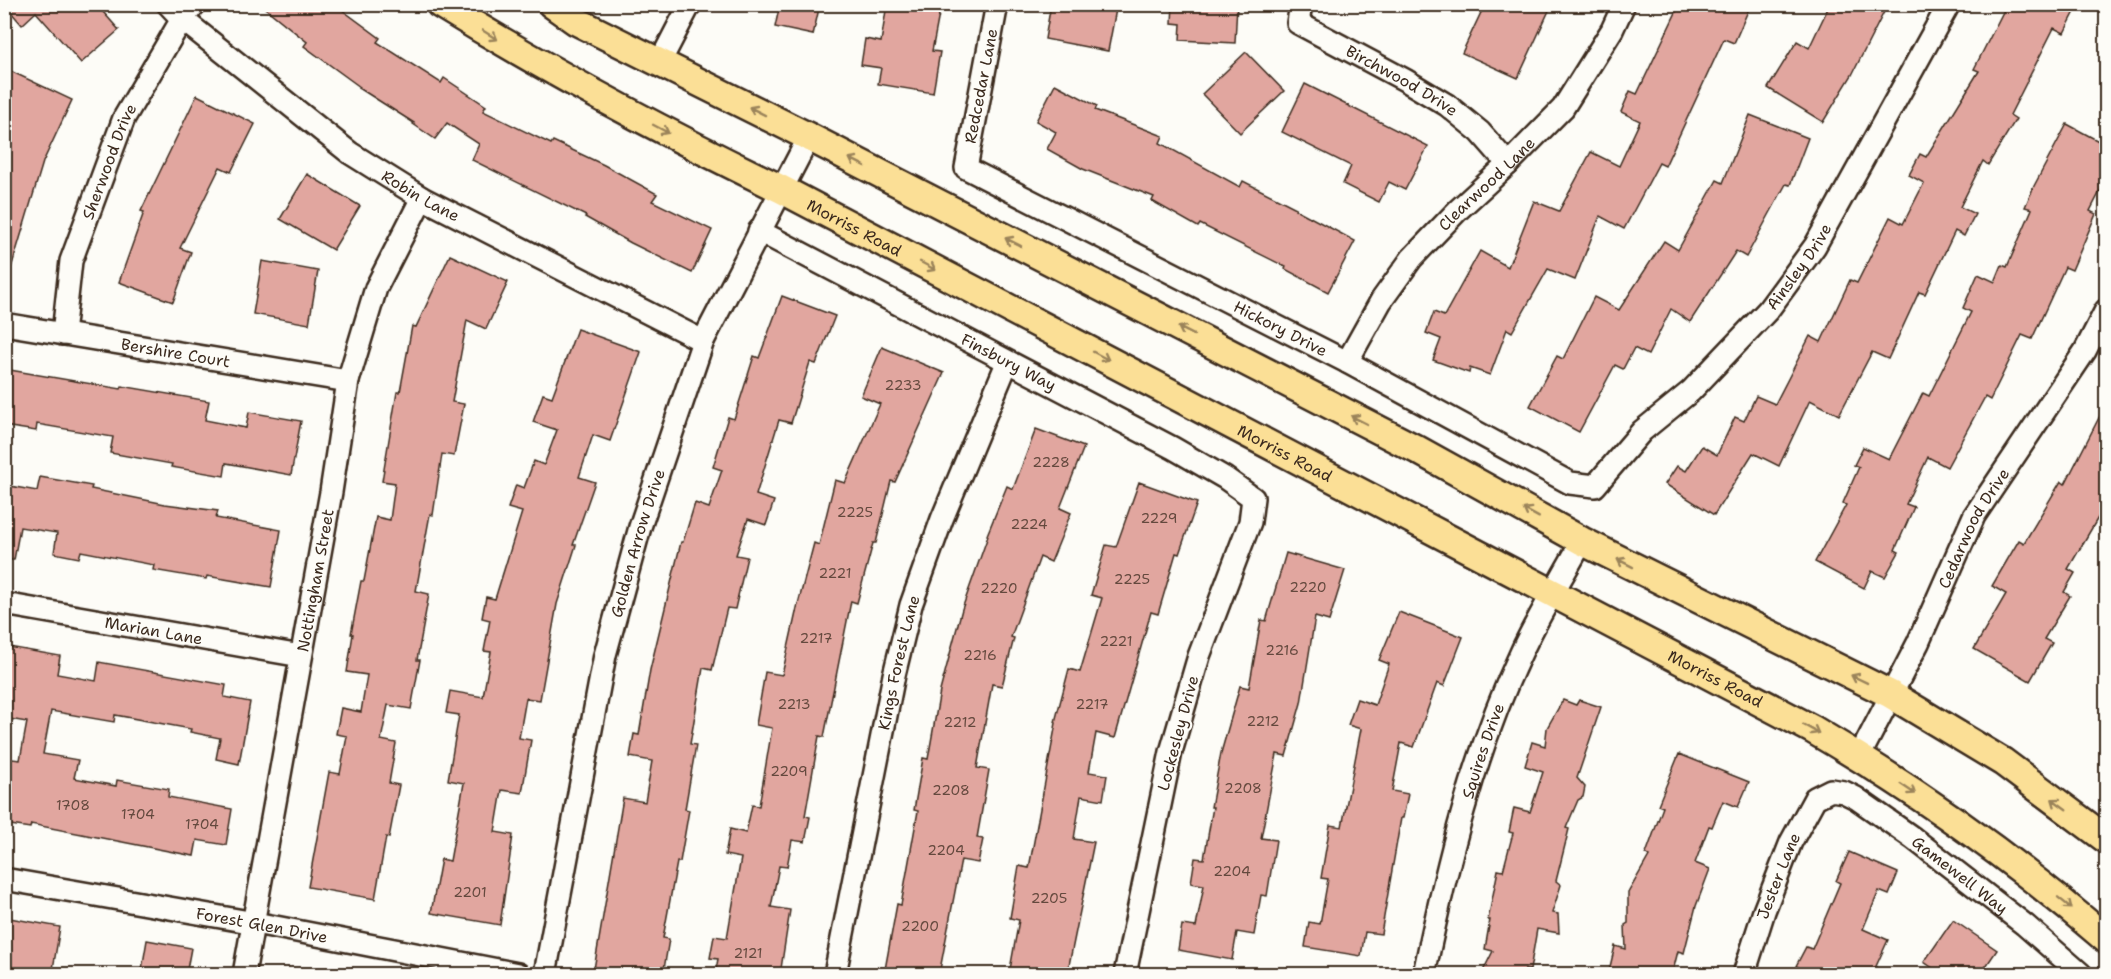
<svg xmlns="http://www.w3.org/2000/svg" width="2111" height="979" viewBox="0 0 2111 979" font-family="'Shantell Sans',sans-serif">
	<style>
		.building { fill: #e1a69f; stroke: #3b2a1e; stroke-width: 1.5 }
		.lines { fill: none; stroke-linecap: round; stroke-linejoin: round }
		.minor-casing { stroke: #3b2a1e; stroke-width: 26 }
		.major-casing { stroke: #3b2a1e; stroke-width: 32 }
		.minor { stroke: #fdfcf7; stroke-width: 21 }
		.major { stroke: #fbdf96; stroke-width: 27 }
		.oneway { stroke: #9b845a }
		.labels { text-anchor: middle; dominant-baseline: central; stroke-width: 4.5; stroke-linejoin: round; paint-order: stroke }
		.number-label { font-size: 14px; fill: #64493e }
		.street-label { font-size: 16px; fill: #3b2a1e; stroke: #fdfcf7 }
	</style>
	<rect width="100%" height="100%" fill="#fdfcf7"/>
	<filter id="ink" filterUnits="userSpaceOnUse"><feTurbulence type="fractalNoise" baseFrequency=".0167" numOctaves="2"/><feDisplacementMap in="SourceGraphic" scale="12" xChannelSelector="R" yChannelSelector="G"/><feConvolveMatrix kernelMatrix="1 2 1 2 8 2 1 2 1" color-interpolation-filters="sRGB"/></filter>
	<g filter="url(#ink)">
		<g class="building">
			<path d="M 4,4 L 96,4 L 119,30 L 81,63 L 36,12 L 22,25 Z"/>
			<path d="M 260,4 L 334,4 L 380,38 L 377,42 L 441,83 L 444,78 L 486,106 L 483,111 L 551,144 L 553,141 L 604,165 L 657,194 L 652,201 L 712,230 L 692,273 L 631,243 L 585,217 L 586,216 L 472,160 L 479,144 L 447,123 L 435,139 L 413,124 L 414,123 L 359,88 L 360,87 L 304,46 L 307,42 Z"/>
			<path d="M 780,4 L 820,4 L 813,35 L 775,27 Z"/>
			<path d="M 887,4 L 941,4 L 932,51 L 940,52 L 933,93 L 878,84 L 881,68 L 861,65 L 865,39 L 881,42 Z"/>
			<path d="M 1051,4 L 1117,4 L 1108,51 L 1045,39 Z"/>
			<path d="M 1173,4 L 1237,4 L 1235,43 L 1180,40 L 1181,24 L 1172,23 Z"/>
			<path d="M 1485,4 L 1552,4 L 1518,78 L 1462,53 Z"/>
			<path d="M 1680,4 L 1751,4 L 1734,43 L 1724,39 L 1665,166 L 1659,163 L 1624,229 L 1600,216 L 1575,280 L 1548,269 L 1512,332 L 1507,329 L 1490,375 L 1470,368 L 1469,373 L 1433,360 L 1441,339 L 1426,333 L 1434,312 L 1444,316 L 1480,251 L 1508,267 L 1534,201 L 1559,211 L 1591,152 L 1619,166 L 1640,121 L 1621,112 L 1630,91 L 1637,94 Z"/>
			<path d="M 1830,4 L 1888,4 L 1852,75 L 1823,122 L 1768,88 L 1797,41 L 1809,48 Z"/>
			<path d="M 2007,4 L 2079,4 L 2064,33 L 2054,28 L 2010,115 L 2016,119 L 1988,165 L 1983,161 L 1960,207 L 1975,214 L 1964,236 L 1955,231 L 1925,294 L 1919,292 L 1888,359 L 1872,352 L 1839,415 L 1810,400 L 1779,466 L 1753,453 L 1714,515 L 1665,484 L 1677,466 L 1686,471 L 1702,446 L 1717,455 L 1735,417 L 1744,421 L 1756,396 L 1775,404 L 1810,336 L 1821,342 L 1850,280 L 1857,283 L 1890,217 L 1903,224 L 1924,183 L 1909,175 L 1920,154 L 1926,157 L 1979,71 L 1974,69 Z"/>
			<path d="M 1246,52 L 1284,91 L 1240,133 L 1202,94 Z"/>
			<path d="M 4,68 L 72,100 L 43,162 L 9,275 L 4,274 Z"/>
			<path d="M 1055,84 L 1097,106 L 1095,110 L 1163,136 L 1160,143 L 1240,187 L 1243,181 L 1296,208 L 1295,209 L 1355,241 L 1328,292 L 1285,269 L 1286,267 L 1200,224 L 1198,227 L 1152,201 L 1154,197 L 1083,169 L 1047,149 L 1056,132 L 1036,121 Z"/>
			<path d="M 1305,84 L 1428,146 L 1405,190 L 1389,182 L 1379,202 L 1343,184 L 1351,166 L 1282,132 Z"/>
			<path d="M 197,95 L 255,124 L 231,172 L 220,167 L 180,248 L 191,252 L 173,302 L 119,282 L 144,212 L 141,211 Z"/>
			<path d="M 1750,115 L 1808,138 L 1790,185 L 1786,184 L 1746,257 L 1736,251 L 1690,322 L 1671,309 L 1648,355 L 1634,348 L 1623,369 L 1615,365 L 1579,432 L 1530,406 L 1557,356 L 1563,359 L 1594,297 L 1619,310 L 1664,241 L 1678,250 L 1717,180 L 1723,183 Z"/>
			<path d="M 2067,124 L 2106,145 L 2106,180 L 2090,211 L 2096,214 L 2072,270 L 2065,267 L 2032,339 L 2022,335 L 1990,400 L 1985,397 L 1947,467 L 1928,457 L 1906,504 L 1914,507 L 1895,550 L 1899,552 L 1885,577 L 1872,571 L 1864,588 L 1815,562 L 1846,505 L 1843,503 L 1859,467 L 1854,465 L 1863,447 L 1889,459 L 1923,393 L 1929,396 L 1971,312 L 1963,308 L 1978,274 L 1995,282 L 2002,265 L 2007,267 L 2032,209 L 2025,207 L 2034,186 Z"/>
			<path d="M 307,174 L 360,206 L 333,250 L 280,219 Z"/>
			<path d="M 450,255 L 508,282 L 486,329 L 467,320 L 452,402 L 464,404 L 454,456 L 442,454 L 433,515 L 430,514 L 416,591 L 429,594 L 417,660 L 420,660 L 411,709 L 388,705 L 381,740 L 396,743 L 389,783 L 399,785 L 389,838 L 386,837 L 375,899 L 308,887 L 329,772 L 340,774 L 347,736 L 336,734 L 341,708 L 361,712 L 367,675 L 347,672 L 353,634 L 351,634 L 361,581 L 364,581 L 376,517 L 390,520 L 395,483 L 382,481 L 397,392 L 400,392 L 412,326 L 416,327 Z"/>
			<path d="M 262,261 L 318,271 L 309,324 L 253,314 Z"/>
			<path d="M 782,296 L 835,316 L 816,364 L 810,362 L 791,423 L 779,420 L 756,495 L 774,501 L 766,525 L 748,519 L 736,555 L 747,557 L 735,609 L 727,608 L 712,670 L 703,668 L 690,744 L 696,745 L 685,809 L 689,810 L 680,862 L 677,862 L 663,938 L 669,939 L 663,975 L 593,975 L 623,798 L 645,802 L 652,761 L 630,757 L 634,734 L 639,735 L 650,670 L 681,542 L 683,542 L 695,503 L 709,508 L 722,470 L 713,467 L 728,417 L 734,419 L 754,356 L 759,358 Z"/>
			<path d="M 577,329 L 641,352 L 610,441 L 593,435 L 579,477 L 595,482 L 573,545 L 576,545 L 557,604 L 540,700 L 526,698 L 519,738 L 531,740 L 522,793 L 502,790 L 495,832 L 513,835 L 500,925 L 431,913 L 441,859 L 450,861 L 464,783 L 448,780 L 459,715 L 446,713 L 450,691 L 483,697 L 491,652 L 484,651 L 490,620 L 482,618 L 486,597 L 495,599 L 522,512 L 508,508 L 516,485 L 524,488 L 534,461 L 544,465 L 557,430 L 533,422 L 543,394 L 552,397 Z"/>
			<path d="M 882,347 L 944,373 L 895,482 L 891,481 L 876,543 L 873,543 L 857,603 L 851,601 L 824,737 L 819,736 L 805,816 L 810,817 L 805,842 L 792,840 L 787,867 L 779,866 L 771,907 L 790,910 L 780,975 L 715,975 L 718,959 L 710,958 L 714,936 L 727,938 L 741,858 L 725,855 L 730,829 L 746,833 L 752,805 L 759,806 L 772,728 L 756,725 L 765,672 L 782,675 L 797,608 L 814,543 L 819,545 L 835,480 L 845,483 L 880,404 L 861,396 Z"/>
			<path d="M 4,369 L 121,389 L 122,386 L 209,401 L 205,420 L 246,428 L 249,412 L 301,421 L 291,475 L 226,463 L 224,476 L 171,467 L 172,464 L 110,453 L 113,437 L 37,424 L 36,431 L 4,426 Z"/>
			<path d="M 2106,404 L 2106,504 L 2068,569 L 2075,573 L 2064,592 L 2070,596 L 2044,639 L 2052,643 L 2030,681 L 1974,649 L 2006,594 L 1992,586 L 2019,540 L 2024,543 L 2061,481 L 2065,484 Z"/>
			<path d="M 1036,429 L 1084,447 L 1060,508 L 1071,513 L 1051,562 L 1040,557 L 1011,637 L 1014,638 L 1002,686 L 992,684 L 977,768 L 989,770 L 977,838 L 983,839 L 978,863 L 961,860 L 939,975 L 884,975 L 897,904 L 901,905 L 918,811 L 914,810 L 923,758 L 928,759 L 940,691 L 962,609 L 988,536 L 987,535 L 1007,486 L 1013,489 Z"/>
			<path d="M 40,477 L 92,486 L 91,489 L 165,504 L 218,511 L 216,518 L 281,530 L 271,587 L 207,576 L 206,579 L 153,570 L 154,565 L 81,551 L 79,558 L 54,553 L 57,533 L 20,527 L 14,560 L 4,560 L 4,485 L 37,491 Z"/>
			<path d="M 1139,482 L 1197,503 L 1179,554 L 1176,553 L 1158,614 L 1151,612 L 1115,738 L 1096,733 L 1089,772 L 1107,775 L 1103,800 L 1081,796 L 1074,839 L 1094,842 L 1067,975 L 1009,975 L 1019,920 L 1010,918 L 1019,866 L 1029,868 L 1056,723 L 1055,722 L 1069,669 L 1080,672 L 1102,598 L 1091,595 L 1106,545 L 1116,547 Z"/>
			<path d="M 1286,553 L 1345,570 L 1329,621 L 1315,617 L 1301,703 L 1286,756 L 1277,754 L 1261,838 L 1276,840 L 1267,896 L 1261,895 L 1254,935 L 1237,932 L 1232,960 L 1178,950 L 1182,925 L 1196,927 L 1204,885 L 1191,883 L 1195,858 L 1204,859 L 1213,807 L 1211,807 L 1221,753 L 1240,686 L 1249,688 L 1261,620 L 1266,621 Z"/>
			<path d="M 1399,612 L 1463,637 L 1444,686 L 1437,683 L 1414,747 L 1401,743 L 1392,791 L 1408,794 L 1403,818 L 1401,818 L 1381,934 L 1365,932 L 1361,956 L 1305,947 L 1309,922 L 1320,924 L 1328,879 L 1321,878 L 1330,825 L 1342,827 L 1361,729 L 1348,725 L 1357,699 L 1375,705 L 1389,664 L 1379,660 Z"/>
			<path d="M 9,647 L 60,656 L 57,674 L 96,681 L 99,662 L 226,685 L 224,697 L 250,702 L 239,764 L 216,759 L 220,738 L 190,732 L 191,729 L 115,715 L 114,722 L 51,711 L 43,754 L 78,760 L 74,778 L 116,786 L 117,780 L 169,789 L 168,797 L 232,809 L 226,845 L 197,840 L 194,856 L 31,824 L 30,828 L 4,824 L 4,758 L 20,760 L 27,722 L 4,718 L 4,672 Z"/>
			<path d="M 1563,700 L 1576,705 L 1579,700 L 1601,707 L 1577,778 L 1585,787 L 1583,797 L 1578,800 L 1566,828 L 1569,829 L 1556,881 L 1561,885 L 1552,913 L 1558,914 L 1559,933 L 1537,929 L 1530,970 L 1525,969 L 1524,975 L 1481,975 L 1493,951 L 1485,949 L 1490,920 L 1488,920 L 1498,870 L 1503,871 L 1513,833 L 1509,832 L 1514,808 L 1530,812 L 1543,772 L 1525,766 L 1532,742 L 1545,746 L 1547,728 Z"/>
			<path d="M 1679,754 L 1749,782 L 1738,807 L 1723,801 L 1712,827 L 1709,826 L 1695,863 L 1710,869 L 1696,906 L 1684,953 L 1678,951 L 1672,975 L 1608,975 L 1615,946 L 1626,949 L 1625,925 L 1628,923 L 1628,893 L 1649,856 L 1646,854 L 1663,807 L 1658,805 Z"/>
			<path d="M 1849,852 L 1898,873 L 1889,895 L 1879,891 L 1863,929 L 1888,940 L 1872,975 L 1814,975 L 1796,966 L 1806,947 L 1812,949 L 1840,883 L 1836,881 Z"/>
			<path d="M 4,917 L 60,927 L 52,975 L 35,975 L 7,970 L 9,958 L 4,957 Z"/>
			<path d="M 1953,920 L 1997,950 L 1980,975 L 1943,975 L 1924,962 Z"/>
			<path d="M 147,940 L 191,948 L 186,975 L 141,975 Z"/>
		</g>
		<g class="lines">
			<g class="minor-casing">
				<g id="minor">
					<path id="s1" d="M 168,4 L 182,19 L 350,153 L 422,198 L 703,341"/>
					<path id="s2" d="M 997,4 L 966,168 L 1347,362 L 1570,483 L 1595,486 L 1642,431 L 1691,391 L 1768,310 L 1815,246 L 1949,4"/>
					<path id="s3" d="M 1301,4 L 1298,23 L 1405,80 L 1447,105 L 1480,132 L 1508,164"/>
					<path d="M 660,62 L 690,4"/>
					<path id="s4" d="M 759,231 L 1173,448 L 1225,478 L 1253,498 L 1250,522 L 1199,656 L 1171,752 L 1125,974"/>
					<path id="s5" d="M 4,324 L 348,381"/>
					<path id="s6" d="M 63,334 L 71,261 L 124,118 L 182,19 L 195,4"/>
					<path id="s7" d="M 1347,362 L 1381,301 L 1412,258 L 1458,210 L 1508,164 L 1563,108 L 1612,30 L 1624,4"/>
					<path id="s8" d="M 4,604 L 301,656"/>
					<path id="s9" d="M 1859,757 L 1918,643 L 1974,516 L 2085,351 L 2106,310"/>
					<path id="s10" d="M 4,879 L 255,923 L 518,974"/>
					<path id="s11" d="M 244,974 L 331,492 L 348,381 L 376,288 L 422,198"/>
					<path id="s12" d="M 545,974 L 605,655 L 640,527 L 703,341 L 809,137"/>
					<path id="s13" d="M 835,974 L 894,675 L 911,605 L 942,519 L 1007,363"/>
					<path id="s14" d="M 1424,974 C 1447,864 1473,755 1521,653 C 1538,616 1562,578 1582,541"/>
					<path id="s15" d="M 1744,974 L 1764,911 L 1791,842 L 1815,798 L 1831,790 L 1844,792 L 1856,798 L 1913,838 L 2025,925 L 2081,974"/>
				</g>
			</g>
			<g class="major-casing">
				<g id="major">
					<path id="s16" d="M 440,4 C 550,72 665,133 781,189 L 1812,729 C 1916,790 2015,860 2106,939"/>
					<path d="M 552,4 L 576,21 L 809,137 L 1418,450 L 1582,541 L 1890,694 L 2003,762 L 2106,839"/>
				</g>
			</g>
			<use href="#minor" class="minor"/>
			<use href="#major" class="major"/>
		</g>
		<defs><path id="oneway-shaft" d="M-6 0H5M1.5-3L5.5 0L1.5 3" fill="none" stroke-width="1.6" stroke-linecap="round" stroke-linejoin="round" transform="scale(1.5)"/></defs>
		<g class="oneway">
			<use href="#oneway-shaft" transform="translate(490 35) rotate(32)"/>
			<use href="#oneway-shaft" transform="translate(757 111) rotate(-153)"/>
			<use href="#oneway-shaft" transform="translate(661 129) rotate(28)"/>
			<use href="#oneway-shaft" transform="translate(857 162) rotate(-153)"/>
			<use href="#oneway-shaft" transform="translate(1013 242) rotate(-153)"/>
			<use href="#oneway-shaft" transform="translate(928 266) rotate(28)"/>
			<use href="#oneway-shaft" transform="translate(1186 331) rotate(-153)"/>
			<use href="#oneway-shaft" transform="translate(1101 356) rotate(28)"/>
			<use href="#oneway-shaft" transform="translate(1359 420) rotate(-153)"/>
			<use href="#oneway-shaft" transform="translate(1531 513) rotate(-151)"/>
			<use href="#oneway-shaft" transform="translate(1625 563) rotate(-153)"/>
			<use href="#oneway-shaft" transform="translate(1859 679) rotate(-154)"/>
			<use href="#oneway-shaft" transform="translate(1811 729) rotate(29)"/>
			<use href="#oneway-shaft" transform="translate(1908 789) rotate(34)"/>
			<use href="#oneway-shaft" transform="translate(2059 804) rotate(-144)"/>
			<use href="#oneway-shaft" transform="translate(2065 903) rotate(39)"/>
		</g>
	</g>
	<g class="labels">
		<g class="number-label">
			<text x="903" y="385">2233</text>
			<text x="1051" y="462">2228</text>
			<text x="855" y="512">2225</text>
			<text x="1159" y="518">2229</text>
			<text x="1029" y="524">2224</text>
			<text x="835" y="573">2221</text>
			<text x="1132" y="579">2225</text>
			<text x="1308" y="587">2220</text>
			<text x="999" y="588">2220</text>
			<text x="816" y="638">2217</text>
			<text x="1116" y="641">2221</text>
			<text x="1282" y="650">2216</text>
			<text x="980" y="655">2216</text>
			<text x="794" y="704">2213</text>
			<text x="1092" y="704">2217</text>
			<text x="1263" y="721">2212</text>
			<text x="960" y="722">2212</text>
			<text x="789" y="771">2209</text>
			<text x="1243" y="788">2208</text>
			<text x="951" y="790">2208</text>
			<text x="73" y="805">1708</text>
			<text x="138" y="814">1704</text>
			<text x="202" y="824">1704</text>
			<text x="946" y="850">2204</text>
			<text x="1232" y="871">2204</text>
			<text x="470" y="892">2201</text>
			<text x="1049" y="898">2205</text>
			<text x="920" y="926">2200</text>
			<text x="748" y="953">2121</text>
		</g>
		<g class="street-label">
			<text stroke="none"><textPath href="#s3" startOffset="138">Birchwood Drive</textPath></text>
			<text transform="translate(981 86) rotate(-79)">Redcedar Lane</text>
			<text stroke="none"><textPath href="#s6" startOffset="180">Sherwood Drive</textPath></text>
			<text stroke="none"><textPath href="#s7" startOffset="228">Clearwood Lane</textPath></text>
			<text stroke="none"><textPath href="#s1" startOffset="318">Robin Lane</textPath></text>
			<text stroke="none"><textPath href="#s16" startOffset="471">Morriss Road</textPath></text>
			<text stroke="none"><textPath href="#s2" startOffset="1174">Ainsley Drive</textPath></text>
			<text stroke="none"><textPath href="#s2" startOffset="520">Hickory Drive</textPath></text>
			<text stroke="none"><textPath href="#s5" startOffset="174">Bershire Court</textPath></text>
			<text stroke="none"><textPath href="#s4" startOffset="282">Finsbury Way</textPath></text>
			<text stroke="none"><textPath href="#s16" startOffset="957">Morriss Road</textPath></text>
			<text stroke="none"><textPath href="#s9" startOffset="256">Cedarwood Drive</textPath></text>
			<text stroke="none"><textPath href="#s12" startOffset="441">Golden Arrow Drive</textPath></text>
			<text stroke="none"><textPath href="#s11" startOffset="400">Nottingham Street</textPath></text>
			<text stroke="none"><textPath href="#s8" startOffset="152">Marian Lane</textPath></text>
			<text stroke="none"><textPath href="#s13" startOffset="318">Kings Forest Lane</textPath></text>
			<text stroke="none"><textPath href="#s16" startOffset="1443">Morriss Road</textPath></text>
			<text transform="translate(1178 733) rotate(-75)">Lockesley Drive</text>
			<text stroke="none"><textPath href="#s14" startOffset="231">Squires Drive</textPath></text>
			<text stroke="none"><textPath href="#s15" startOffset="364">Gamewell Way</textPath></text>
			<text stroke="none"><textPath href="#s15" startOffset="104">Jester Lane</textPath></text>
			<text stroke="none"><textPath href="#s10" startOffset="262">Forest Glen Drive</textPath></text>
		</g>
	</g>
	<rect width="2111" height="979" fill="none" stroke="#fdfcf7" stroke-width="24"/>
	<rect x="12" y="12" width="2087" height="955" fill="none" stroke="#3b2a1e" stroke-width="2" filter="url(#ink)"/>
</svg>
